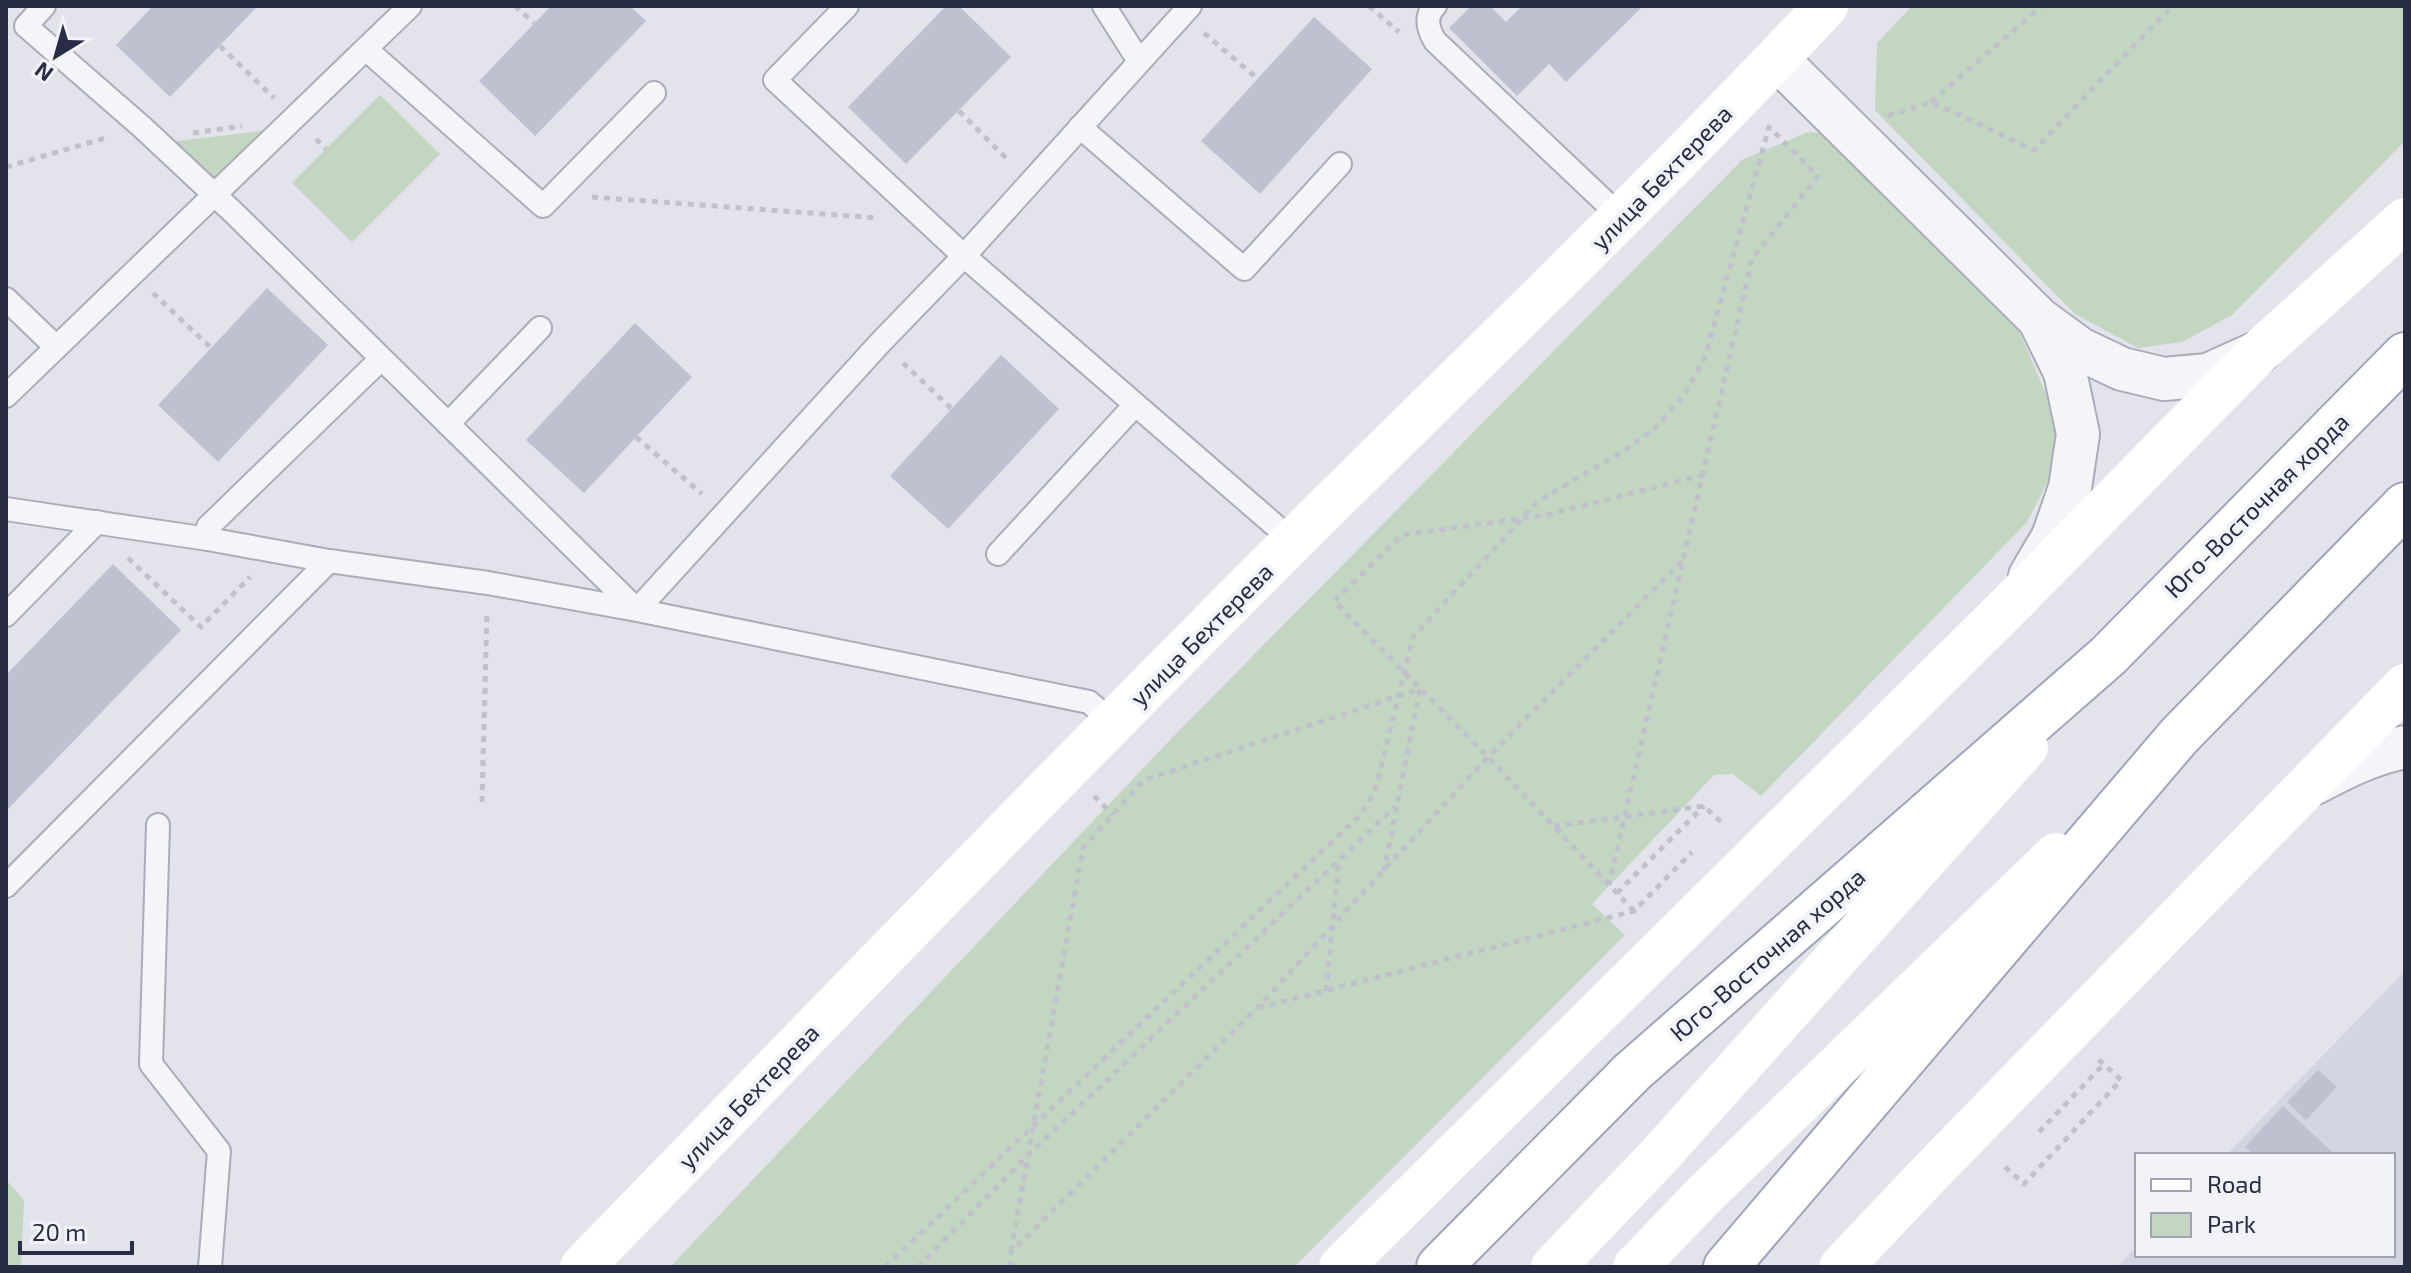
<svg xmlns="http://www.w3.org/2000/svg" width="2411" height="1273" viewBox="0 0 2411 1273" font-family="'Exo 2',sans-serif">
	<style>
		.built { fill: #d3d5e1 }
		.green { fill: #c2d6c2 }
		.building { fill: #bec1cf }
		.lines { fill: none; stroke-linecap: round; stroke-linejoin: round }
		.lane-casing { stroke: #aaacb9; stroke-width: 26 }
		.street-casing { stroke: #aaacb9; stroke-width: 46 }
		.primary-casing { stroke: #a0a4b8; stroke-width: 48 }
		.path { stroke: #c0c1ca; stroke-width: 5; stroke-dasharray: 6 6; stroke-linecap: butt }
		.lane { stroke: #f5f5f9; stroke-width: 22 }
		.street { stroke: #f5f5f9; stroke-width: 42 }
		.secondary { stroke: #fff; stroke-width: 44 }
		.primary { stroke: #fff; stroke-width: 44 }
		.labels { text-anchor: middle; dominant-baseline: central; stroke-width: 8; stroke-linejoin: round; paint-order: stroke }
		.street-label { font-size: 24px; fill: #282c45; stroke: #f2f3f8 }
	</style>
	<rect width="100%" height="100%" fill="#e2e3eb"/>
	<path class="built" d="M 2405,971 L 2405,1267 L 2117,1267 L 2137,1246 L 2137,1255 L 2393,1255 L 2393,1155 L 2226,1155 Z"/>
	<g class="green">
		<path d="M 1912,6 L 2405,6 L 2405,141 L 2232,315 L 2182,342 L 2138,348 L 2075,314 L 1875,110 L 1877,43 Z"/>
		<path d="M 380,95 L 440,154 L 352,242 L 292,183 Z"/>
		<path d="M 271,130 L 215,182 L 169,142 Z"/>
		<path d="M 1808,132 L 1825,133 L 2016,324 L 2059,425 L 2055,468 L 2027,522 L 1761,796 L 1733,774 L 1714,775 L 1592,904 L 1625,935 L 1294,1267 L 670,1267 L 1169,741 L 1742,160 Z"/>
		<path d="M 6,1180 L 24,1200 L 21,1267 L 6,1267 Z"/>
	</g>
	<g class="building">
		<path d="M 153,6 L 258,6 L 170,97 L 116,45 Z"/>
		<path d="M 551,6 L 630,6 L 646,21 L 535,136 L 479,81 Z"/>
		<path d="M 946,6 L 959,6 L 1011,57 L 906,164 L 848,107 Z"/>
		<path d="M 1471,6 L 1490,6 L 1506,22 L 1522,6 L 1643,6 L 1566,82 L 1549,64 L 1517,96 L 1449,28 Z"/>
		<path d="M 1314,17 L 1372,69 L 1260,194 L 1201,141 Z"/>
		<path d="M 267,288 L 328,345 L 218,462 L 158,405 Z"/>
		<path d="M 635,323 L 692,377 L 584,493 L 526,440 Z"/>
		<path d="M 1001,355 L 1059,409 L 948,529 L 890,476 Z"/>
		<path d="M 113,564 L 181,630 L 6,811 L 6,675 Z"/>
		<path d="M 2318,1070 L 2337,1087 L 2306,1120 L 2287,1102 Z"/>
		<path d="M 2283,1106 L 2335,1155 L 2254,1155 L 2245,1147 Z"/>
	</g>
	<g class="lines">
		<g class="lane-casing">
			<g id="lane">
				<path d="M 44,6 L 26,26 L 142,127 L 235,214 L 637,610 L 880,343 L 964,256 L 1190,6"/>
				<path d="M 847,6 L 775,80 L 964,256 L 1293,541"/>
				<path d="M 1104,6 L 1139,61"/>
				<path d="M 1435,6 C 1424,17 1428,29 1435,41 L 1622,218"/>
				<path d="M 367,50 L 543,206 L 654,93"/>
				<path d="M 1080,127 L 1244,269 L 1340,164"/>
				<path d="M 6,299 L 56,347"/>
				<path d="M 6,396 L 410,6"/>
				<path d="M 448,424 L 540,328"/>
				<path d="M 6,509 L 208,539 L 329,561 L 488,583 L 637,610 L 1089,702 L 1113,723"/>
				<path d="M 208,539 L 208,527 L 381,359"/>
				<path d="M 998,554 L 1135,405"/>
				<path d="M 6,615 L 97,522"/>
				<path d="M 158,825 L 151,1064 L 219,1151 L 210,1267"/>
				<path d="M 6,886 L 329,561"/>
			</g>
		</g>
		<g class="street-casing">
			<g id="street">
				<path d="M 1777,59 L 2039,319 L 2080,349 L 2122,369 L 2164,379 L 2208,375 L 2259,352"/>
				<path d="M 2030,576 L 2053,537 L 2070,488 L 2078,434 L 2065,372 L 2041,323"/>
				<path d="M 2315,783 C 2345,767 2371,754 2405,747"/>
			</g>
		</g>
		<g class="primary-casing">
			<g id="primary">
				<path d="M 1439,1267 L 1632,1072 L 2108,656 L 2405,355"/>
				<path d="M 1726,1267 L 2179,736 L 2405,505"/>
			</g>
		</g>
		<g class="path">
			<path d="M 515,6 L 534,23"/>
			<path d="M 1369,6 L 1399,32"/>
			<path d="M 1204,33 L 1258,79"/>
			<path d="M 220,46 L 274,98"/>
			<path d="M 1931,102 L 2042,6"/>
			<path d="M 959,111 L 1009,161"/>
			<path d="M 1888,116 L 1931,102 L 2034,150 L 2172,6"/>
			<path d="M 193,133 L 242,126"/>
			<path d="M 316,139 L 326,149"/>
			<path d="M 6,167 L 109,137"/>
			<path d="M 592,197 L 878,218"/>
			<path d="M 153,293 L 210,347"/>
			<path d="M 903,363 L 952,409"/>
			<path d="M 636,437 L 702,494"/>
			<path d="M 128,558 L 201,627 L 250,577"/>
			<path d="M 1094,796 L 1113,815"/>
			<path d="M 482,802 L 487,612"/>
			<path d="M 1554,826 L 1704,806 L 1721,822"/>
			<path d="M 1617,893 L 1704,806"/>
			<path d="M 1634,911 L 1488,757 L 1334,601 L 1402,535 L 1546,515 L 1703,475"/>
			<path d="M 1326,991 L 1339,860"/>
			<path d="M 1258,1008 L 1634,911 L 1692,852"/>
			<path d="M 2039,1132 L 2103,1065"/>
			<path d="M 2005,1167 L 2024,1184 L 2121,1080 L 2098,1059"/>
			<path d="M 1011,1251 L 1083,848 L 1144,780 L 1420,689 L 1384,871"/>
			<path d="M 885,1267 L 1361,814 L 1375,791 L 1413,637 L 1538,501 L 1624,451 L 1655,428 L 1684,395 L 1705,357 L 1769,127 L 1818,176 L 1752,259 L 1609,885"/>
			<path d="M 918,1267 L 1029,1154 L 1396,806"/>
			<path d="M 1010,1267 L 1011,1252 L 1257,1008 L 1488,757 L 1685,558"/>
		</g>
		<use href="#lane" class="lane"/>
		<use href="#street" class="street"/>
		<g class="secondary">
			<path d="M 582,1267 C 818,1024 1053,781 1292,542 C 1471,364 1654,190 1826,6"/>
			<path d="M 1341,1267 L 2016,599 L 2259,352 L 2405,220"/>
			<path d="M 1553,1267 L 1657,1158 L 2026,747"/>
			<path d="M 1635,1267 L 1704,1195 L 2056,855"/>
			<path d="M 1841,1267 L 1929,1174 L 2405,686"/>
		</g>
		<use href="#primary" class="primary"/>
	</g>
	<g class="labels">
		<g class="street-label">
			<text transform="translate(1661 177) rotate(-46)">улица Бехтерева</text>
			<text transform="translate(2256 505) rotate(-45)">Юго-Восточная хорда</text>
			<text transform="translate(1201 634) rotate(-45)">улица Бехтерева</text>
			<text transform="translate(1767 954) rotate(-41)">Юго-Восточная хорда</text>
			<text transform="translate(748 1096) rotate(-46)">улица Бехтерева</text>
		</g>
	</g>
	<rect width="2411" height="1273" fill="none" stroke="#282c45" stroke-width="16"/>
	<rect x="2135" y="1153" width="260" height="104" fill="#f2f3f8" stroke="#a1a3b0" stroke-width="2"/>
	<rect x="2151" y="1179" width="40" height="12" fill="#ffffff" stroke="#a1a3b0" stroke-width="2"/>
	<text x="2207" y="1193" font-size="24" fill="#282c45">Road</text>
	<rect x="2151" y="1213" width="40" height="24" fill="#c2d6c2" stroke="#a1a3b0" stroke-width="2"/>
	<text x="2207" y="1233" font-size="24" fill="#282c45">Park</text>
	<g transform="translate(56 56) rotate(217)" stroke="#f2f3f8" stroke-width="6" paint-order="stroke">
	<path d="M0-6L14 30L0 20L-14 30Z" fill="#282c45"/>
	<text y="-12" font-size="22" font-weight="bold" text-anchor="middle" fill="#282c45">N</text>
	</g>
	<path d="M20 1241v12h112v-12" fill="none" stroke="#282c45" stroke-width="4"/>
	<text x="32" y="1241" font-size="24" fill="#282c45" stroke="#f2f3f8" stroke-width="6" paint-order="stroke">20 m</text>
</svg>
